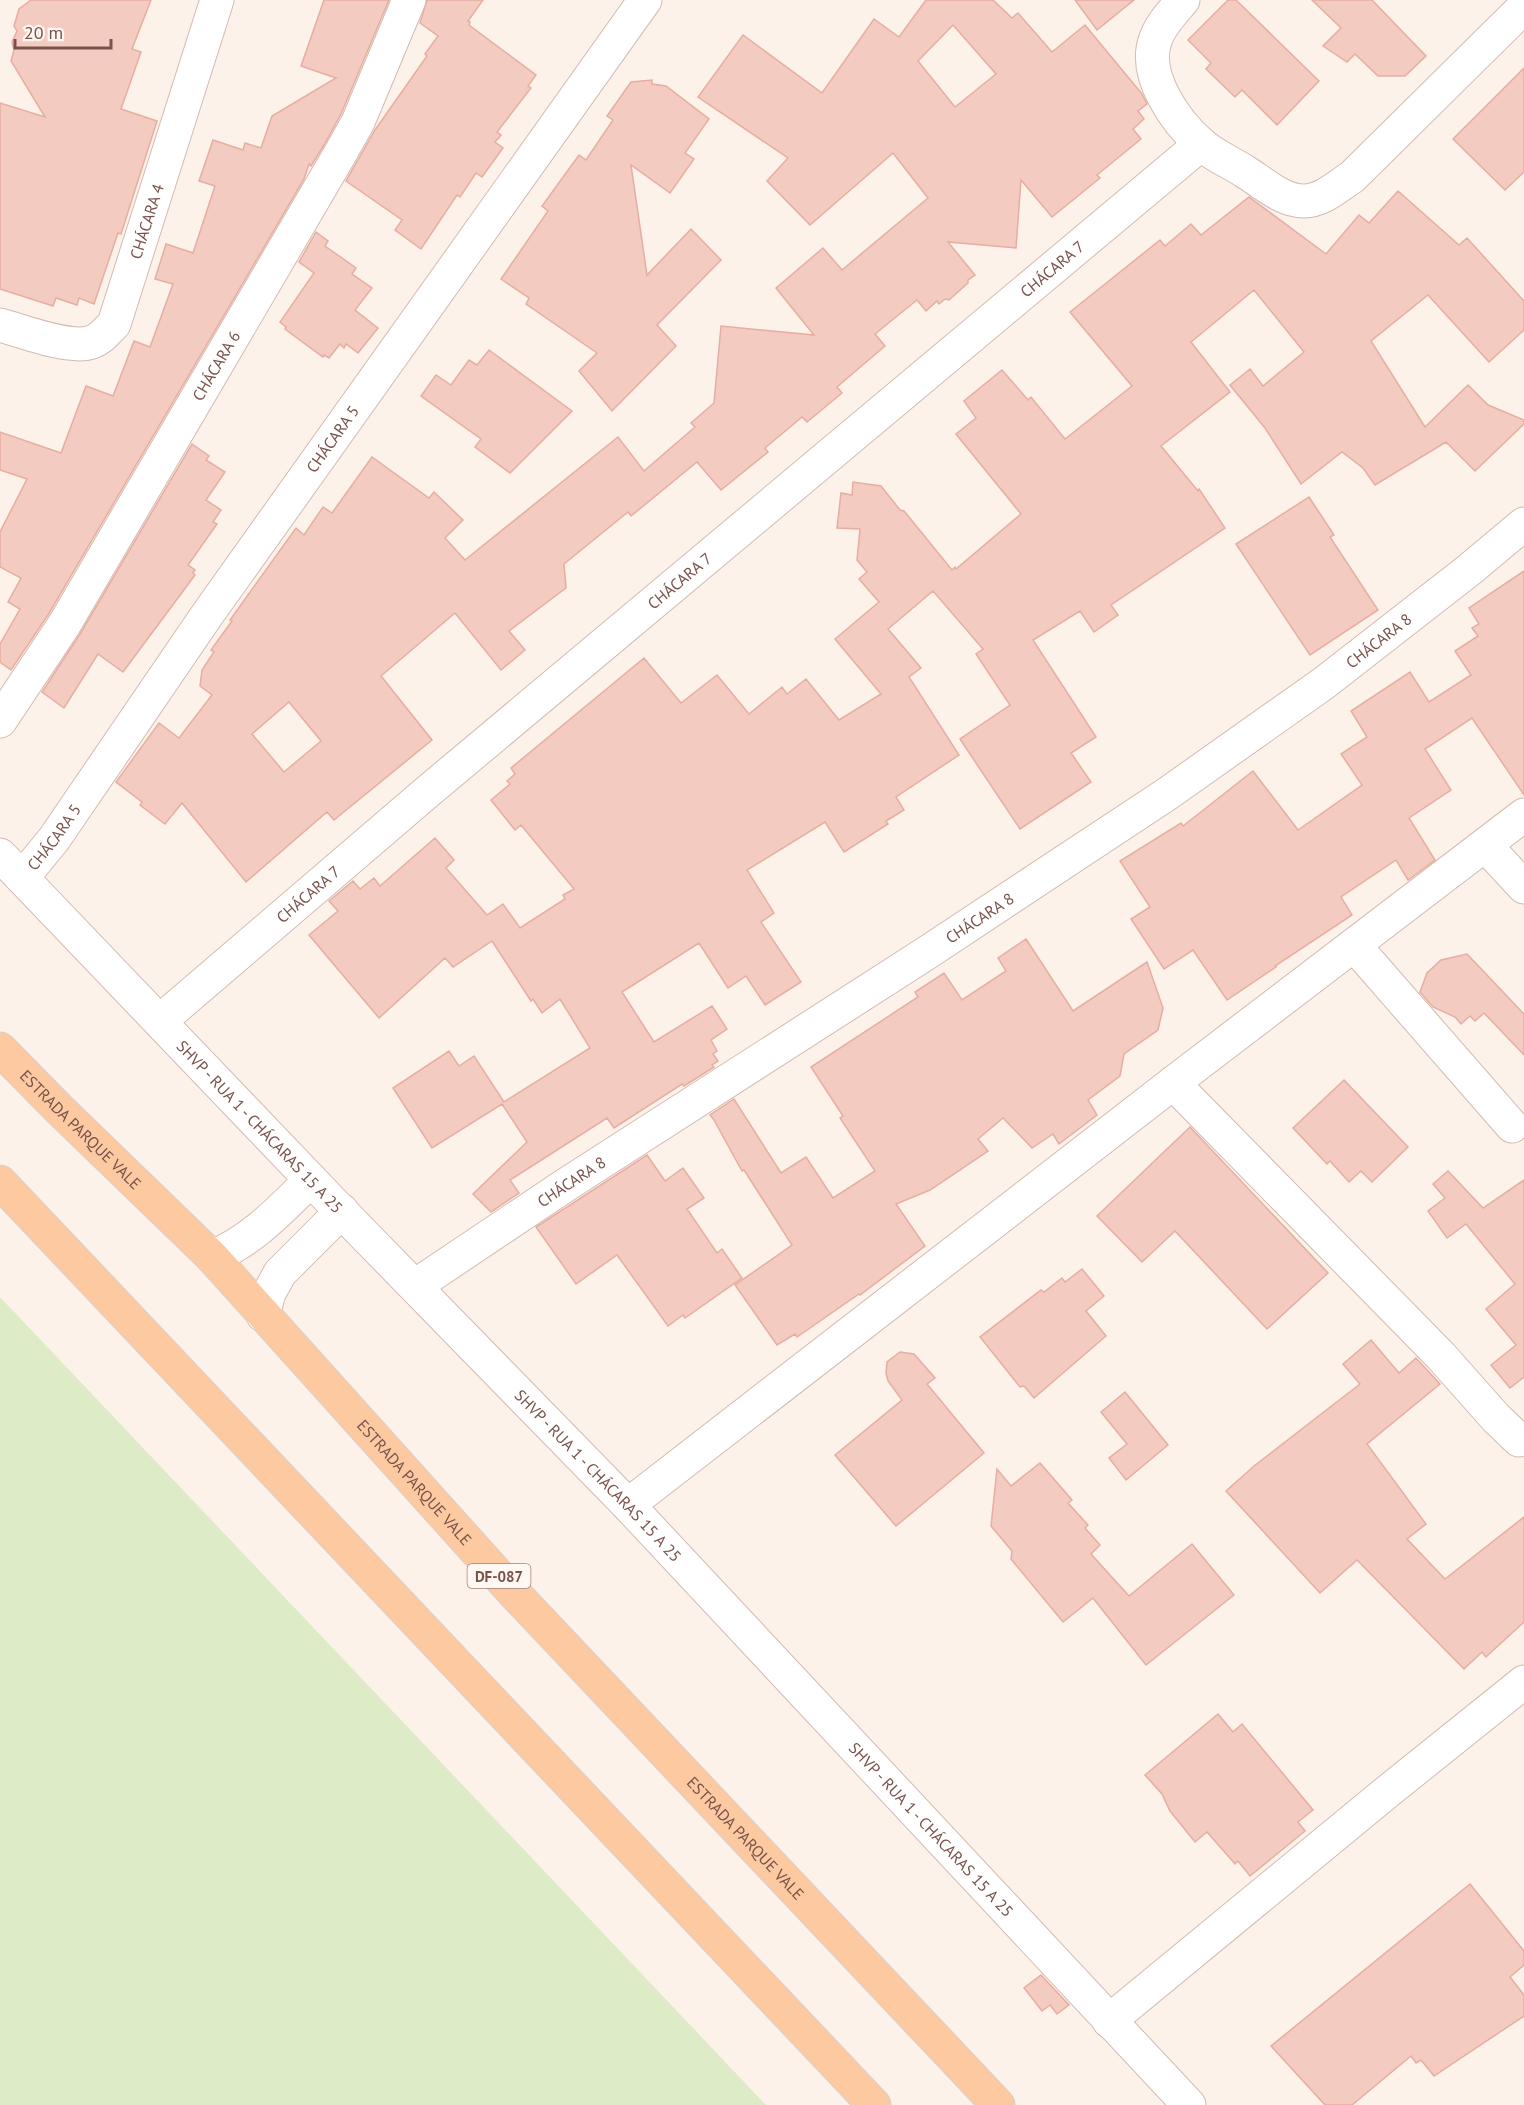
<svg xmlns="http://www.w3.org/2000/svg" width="1524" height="2105" viewBox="0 0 1524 2105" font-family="'PT Sans',sans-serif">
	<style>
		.green { fill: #ddecc7 }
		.building { fill: #f3cbc0; stroke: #e7ada0; stroke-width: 1.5; fill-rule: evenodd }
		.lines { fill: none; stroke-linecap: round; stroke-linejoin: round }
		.minor-casing { stroke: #d3bab1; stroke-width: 35 }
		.major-casing { stroke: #d9cfcd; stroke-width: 35 }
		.minor { stroke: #fff; stroke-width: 33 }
		.major { stroke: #fcc9a1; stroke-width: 33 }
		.labels { text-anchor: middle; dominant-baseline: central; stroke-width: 5; stroke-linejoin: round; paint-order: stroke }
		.shield { fill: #fff7f1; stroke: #a1847d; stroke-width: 1.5 }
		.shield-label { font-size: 15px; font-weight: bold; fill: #79534b }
		.street-label { font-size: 16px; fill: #79534b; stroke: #fff7f1 }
	</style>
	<rect width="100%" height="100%" fill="#fdf2ea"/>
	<path class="green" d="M 0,1297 L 766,2105 L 0,2105 Z"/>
	<g class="building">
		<path d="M 31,0 L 151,0 L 132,49 L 141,52 L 121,109 L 157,121 L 121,234 L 118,233 L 94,304 L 79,298 L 77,305 L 56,298 L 53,306 L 0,289 L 0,103 L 45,117 L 11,61 L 14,50 L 12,42 L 17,31 L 14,26 L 19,9 Z"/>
		<path d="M 324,0 L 389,0 L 341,114 L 324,145 L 311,166 L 309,164 L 304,179 L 48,615 L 11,670 L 0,662 L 0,644 L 20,609 L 8,602 L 21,578 L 0,567 L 0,532 L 27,479 L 0,470 L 0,432 L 61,453 L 86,386 L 113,396 L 134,341 L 150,347 L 173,284 L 155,279 L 166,244 L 193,253 L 215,186 L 199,181 L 213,140 L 243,150 L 245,143 L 261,148 L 272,116 L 336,78 L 301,66 Z"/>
		<path d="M 427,0 L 483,0 L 468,21 L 470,22 L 469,25 L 536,75 L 528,86 L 531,88 L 497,132 L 501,135 L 495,142 L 503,148 L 482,177 L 476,173 L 460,197 L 457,195 L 421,249 L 395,230 L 402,220 L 346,181 L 375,130 L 427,56 L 425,54 L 438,36 L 420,23 Z"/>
		<path d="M 926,0 L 993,0 L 1012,18 L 1018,13 L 1052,52 L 1085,25 L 1142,94 L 1147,104 L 1138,111 L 1144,119 L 1133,129 L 1141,139 L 1097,175 L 1100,178 L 1052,217 L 1021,180 L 1016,248 L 948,242 L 975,275 L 968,280 L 968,283 L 949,300 L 945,299 L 939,304 L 937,301 L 926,311 L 917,300 L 875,334 L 885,346 L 837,387 L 842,393 L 807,422 L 802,417 L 765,448 L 768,452 L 721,490 L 697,462 L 631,516 L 628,512 L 564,564 L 566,588 L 509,631 L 525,650 L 501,670 L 455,613 L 381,676 L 432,740 L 334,820 L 327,812 L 246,882 L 182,803 L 165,824 L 140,805 L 142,802 L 116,782 L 159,723 L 179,738 L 212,695 L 200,686 L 202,670 L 214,652 L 211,650 L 232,621 L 230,620 L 296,528 L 304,535 L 323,507 L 332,513 L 372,457 L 429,498 L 434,492 L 463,520 L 445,538 L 465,560 L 618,437 L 644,471 L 695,427 L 691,423 L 714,403 L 721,326 L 814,335 L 776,288 L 823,248 L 842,270 L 928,198 L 893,153 L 810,225 L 767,181 L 788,158 L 698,97 L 743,35 L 822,93 L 874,19 L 899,37 ZM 953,25 L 996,74 L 955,107 L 918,61 ZM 289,702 L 321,741 L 284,772 L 252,734 Z"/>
		<path d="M 1075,0 L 1134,0 L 1097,30 Z"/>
		<path d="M 1228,0 L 1236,0 L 1319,81 L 1277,125 L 1242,90 L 1235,97 L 1206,69 L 1211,63 L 1188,40 Z"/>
		<path d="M 1312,0 L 1372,0 L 1426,56 L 1405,76 L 1378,76 L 1355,54 L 1347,62 L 1323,46 L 1341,28 Z"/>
		<path d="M 1524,68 L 1524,172 L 1505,190 L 1453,139 Z"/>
		<path d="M 652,80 L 652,84 L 666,86 L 709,119 L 685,153 L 694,159 L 670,193 L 631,165 L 647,275 L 691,229 L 721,260 L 657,325 L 676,346 L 612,411 L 579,371 L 597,353 L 526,304 L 529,298 L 501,279 L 548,211 L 542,206 L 579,155 L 586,160 L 613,120 L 607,116 L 631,82 Z"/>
		<path d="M 1398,191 L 1459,245 L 1467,238 L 1524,301 L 1524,330 L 1489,362 L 1428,295 L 1371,341 L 1425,427 L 1468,385 L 1488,405 L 1524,420 L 1524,424 L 1475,471 L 1446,442 L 1375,485 L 1363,468 L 1342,452 L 1301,484 L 1265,428 L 1230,385 L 1250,369 L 1263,386 L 1304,352 L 1254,290 L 1191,342 L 1230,392 L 1161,446 L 1198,491 L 1199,489 L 1225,528 L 1111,605 L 1118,615 L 1094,632 L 1080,611 L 1033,640 L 1096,737 L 1071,753 L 1091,782 L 1020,829 L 960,739 L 1010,705 L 976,654 L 983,649 L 933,591 L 888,629 L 921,668 L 909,677 L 959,755 L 896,797 L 904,810 L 886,821 L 888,824 L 844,852 L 825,822 L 747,870 L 774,913 L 761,922 L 801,982 L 765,1005 L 746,976 L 728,988 L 699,943 L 622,992 L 654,1042 L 712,1006 L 727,1029 L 711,1040 L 717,1051 L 713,1054 L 718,1061 L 712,1065 L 714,1067 L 684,1086 L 682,1084 L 614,1128 L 607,1118 L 510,1180 L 519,1193 L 491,1212 L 473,1194 L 527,1142 L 502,1104 L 432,1148 L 393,1088 L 449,1051 L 459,1066 L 474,1056 L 504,1102 L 590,1048 L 560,999 L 542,1013 L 533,999 L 531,1001 L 492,941 L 453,967 L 445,958 L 379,1018 L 309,935 L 338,911 L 329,901 L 353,881 L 360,889 L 374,878 L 380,886 L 435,838 L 454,860 L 446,868 L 487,915 L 503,904 L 520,928 L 565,899 L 563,895 L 574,889 L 521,825 L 515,830 L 491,800 L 510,784 L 507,781 L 515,774 L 511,768 L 644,658 L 681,703 L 717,675 L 749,714 L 782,687 L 787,694 L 806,679 L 839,720 L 881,694 L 835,639 L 879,602 L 859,579 L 867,572 L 857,560 L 860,529 L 837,528 L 841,493 L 852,495 L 853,482 L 881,486 L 900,510 L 904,511 L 952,570 L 955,567 L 956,569 L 1021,514 L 956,434 L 976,418 L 964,401 L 1002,370 L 1028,400 L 1031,397 L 1065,439 L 1132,386 L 1070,312 L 1160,240 L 1165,246 L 1191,224 L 1201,235 L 1249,197 L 1326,254 L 1359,215 L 1369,223 Z"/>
		<path d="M 316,232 L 328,241 L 325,246 L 356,268 L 352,274 L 372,288 L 355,310 L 378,328 L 358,353 L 346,344 L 344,348 L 340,344 L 329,358 L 324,355 L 323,357 L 285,329 L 286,327 L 280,322 L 314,273 L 299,262 Z"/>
		<path d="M 489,350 L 572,411 L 510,473 L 475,447 L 481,439 L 421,396 L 436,375 L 451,385 L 469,360 L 477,365 Z"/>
		<path d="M 192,444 L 209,456 L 206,460 L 225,472 L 206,500 L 221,510 L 213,522 L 217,524 L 188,565 L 195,570 L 193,573 L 195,575 L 123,672 L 98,654 L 64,708 L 42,692 L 80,634 Z"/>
		<path d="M 1309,497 L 1334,535 L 1330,537 L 1378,610 L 1310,655 L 1236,544 Z"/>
		<path d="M 1524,571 L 1524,795 L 1472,718 L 1425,749 L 1451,790 L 1409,818 L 1435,860 L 1408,880 L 1396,860 L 1341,897 L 1352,915 L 1275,966 L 1276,967 L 1227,1000 L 1193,950 L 1164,969 L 1131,919 L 1150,907 L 1120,861 L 1181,823 L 1183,826 L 1253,771 L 1298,830 L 1362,785 L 1341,754 L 1367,737 L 1351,711 L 1410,672 L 1429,702 L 1471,675 L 1455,651 L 1478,636 L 1472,628 L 1479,624 L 1469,608 Z"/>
		<path d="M 1026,939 L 1073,1011 L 1147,962 L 1163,1008 L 1158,1030 L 1124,1054 L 1120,1076 L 1088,1100 L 1097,1115 L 1059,1144 L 1053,1134 L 1032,1148 L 1003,1118 L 978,1139 L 988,1151 L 930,1190 L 896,1204 L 925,1246 L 860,1295 L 859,1294 L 797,1337 L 795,1334 L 777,1345 L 735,1285 L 792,1245 L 744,1170 L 742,1171 L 714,1120 L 710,1115 L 734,1099 L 781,1173 L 806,1157 L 833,1198 L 875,1171 L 840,1118 L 843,1116 L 811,1067 L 918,997 L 915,992 L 944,973 L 962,1000 L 1006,971 L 998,958 Z"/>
		<path d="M 1467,954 L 1524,1014 L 1524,1055 L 1484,1013 L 1475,1021 L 1470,1016 L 1461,1024 L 1455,1017 L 1433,1007 L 1420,992 L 1427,973 L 1441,960 Z"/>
		<path d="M 1344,1080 L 1408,1147 L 1372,1182 L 1361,1171 L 1349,1182 L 1330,1161 L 1327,1164 L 1293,1128 Z"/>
		<path d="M 1190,1127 L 1328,1273 L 1267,1329 L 1175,1231 L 1142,1262 L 1097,1216 Z"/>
		<path d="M 647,1155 L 665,1181 L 683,1168 L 704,1198 L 687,1209 L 717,1253 L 722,1249 L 742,1278 L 685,1318 L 683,1315 L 668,1326 L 617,1255 L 576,1284 L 536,1227 Z"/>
		<path d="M 1448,1171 L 1483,1208 L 1524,1180 L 1524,1377 L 1510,1388 L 1491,1365 L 1516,1345 L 1486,1309 L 1515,1284 L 1466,1224 L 1447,1238 L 1428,1211 L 1445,1198 L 1433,1184 Z"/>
		<path d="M 1082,1269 L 1104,1296 L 1086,1311 L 1106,1336 L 1034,1398 L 1024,1386 L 1020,1387 L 980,1337 L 1041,1290 L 1044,1292 L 1062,1278 L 1065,1282 Z"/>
		<path d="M 1371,1340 L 1399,1373 L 1416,1358 L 1440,1384 L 1367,1444 L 1426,1524 L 1407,1539 L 1445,1579 L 1524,1517 L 1524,1622 L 1486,1657 L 1482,1652 L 1464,1669 L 1357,1560 L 1320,1593 L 1226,1491 L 1254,1466 L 1360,1384 L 1343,1364 Z"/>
		<path d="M 900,1352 L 914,1354 L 935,1378 L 927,1384 L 984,1453 L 896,1526 L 835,1455 L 902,1400 L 888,1381 L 886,1373 L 887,1362 Z"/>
		<path d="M 1125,1392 L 1168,1445 L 1126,1480 L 1109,1458 L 1127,1444 L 1101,1412 Z"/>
		<path d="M 1040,1463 L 1072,1500 L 1068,1503 L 1088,1525 L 1085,1528 L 1100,1545 L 1091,1554 L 1129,1596 L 1192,1544 L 1234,1595 L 1146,1665 L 1093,1598 L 1063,1622 L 1011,1559 L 1012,1551 L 991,1526 L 997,1469 L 1011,1486 Z"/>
		<path d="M 1218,1714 L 1233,1732 L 1242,1724 L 1313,1810 L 1298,1822 L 1305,1831 L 1250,1876 L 1238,1861 L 1235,1864 L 1207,1832 L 1195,1842 L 1170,1811 L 1162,1794 L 1145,1775 Z"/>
		<path d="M 1470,1884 L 1524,1951 L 1524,1965 L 1510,1977 L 1524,1995 L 1524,2016 L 1434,2076 L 1421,2060 L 1416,2063 L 1411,2056 L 1352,2105 L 1325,2105 L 1271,2046 Z"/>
		<path d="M 1041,1975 L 1069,2005 L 1057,2014 L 1050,2005 L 1042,2011 L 1024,1988 Z"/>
	</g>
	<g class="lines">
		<g class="minor-casing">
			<g id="minor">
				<path d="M 1183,0 C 1173,12 1159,26 1155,41 C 1143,76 1176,122 1201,144 C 1213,155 1230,162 1244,171 C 1262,182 1282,201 1304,201 C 1322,201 1338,186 1352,177 L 1524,7"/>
				<path id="s1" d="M 0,325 C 23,331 70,350 92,342 C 101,339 107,331 114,324 L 217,0"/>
				<path id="s2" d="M 0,721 L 64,625 L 340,154 L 358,122 L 409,0"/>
				<path d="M 1485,845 L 1524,887"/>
				<path id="s3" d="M 0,855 L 336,1206 L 628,1505 L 1189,2105"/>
				<path id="s4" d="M 22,878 L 54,839 L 207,615 L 645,0"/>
				<path d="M 1354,945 L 1512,1126"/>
				<path id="s5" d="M 160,1021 L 426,793 L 1201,144"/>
				<path d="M 1173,1083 L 1441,1356 L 1496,1418 L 1519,1440"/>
				<path d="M 212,1257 C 252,1241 281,1209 311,1180"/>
				<path id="s6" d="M 415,1286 L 564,1186 L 925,954 L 1167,794 L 1324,683 L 1469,570 L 1524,524"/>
				<path d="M 263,1315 L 269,1293 L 280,1273 L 342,1211"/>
				<path d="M 628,1505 L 1173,1083 L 1524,815"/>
				<path d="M 1109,2021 L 1387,1792 L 1524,1682"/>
			</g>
		</g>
		<g class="major-casing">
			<g id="major">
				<path id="s7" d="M 0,1049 L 59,1109 L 212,1257 L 515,1594 L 998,2105"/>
				<path d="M 0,1182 L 874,2105"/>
			</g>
		</g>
		<use href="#minor" class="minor"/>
		<use href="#major" class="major"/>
	</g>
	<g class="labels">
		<rect class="shield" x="467.5" y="1564" width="63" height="24" rx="4.5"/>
		<g class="shield-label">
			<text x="499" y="1576">DF-087</text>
		</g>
		<g class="street-label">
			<text stroke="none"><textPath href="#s1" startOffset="231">CHÁCARA 4</textPath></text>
			<text stroke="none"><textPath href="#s5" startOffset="1167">CHÁCARA 7</textPath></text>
			<text stroke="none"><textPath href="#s2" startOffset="416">CHÁCARA 6</textPath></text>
			<text stroke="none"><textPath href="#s4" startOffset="538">CHÁCARA 5</textPath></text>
			<text stroke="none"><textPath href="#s5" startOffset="681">CHÁCARA 7</textPath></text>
			<text stroke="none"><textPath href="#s6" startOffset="1160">CHÁCARA 8</textPath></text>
			<text stroke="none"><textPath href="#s4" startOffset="52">CHÁCARA 5</textPath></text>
			<text stroke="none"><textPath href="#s5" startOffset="195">CHÁCARA 7</textPath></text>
			<text stroke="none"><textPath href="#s6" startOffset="674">CHÁCARA 8</textPath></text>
			<text stroke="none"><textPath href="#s3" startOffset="376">SHVP - RUA 1 - CHÁCARAS 15 A 25</textPath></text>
			<text stroke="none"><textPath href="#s7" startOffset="114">ESTRADA PARQUE VALE</textPath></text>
			<text stroke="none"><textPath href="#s6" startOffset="188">CHÁCARA 8</textPath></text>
			<text stroke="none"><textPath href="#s3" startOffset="862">SHVP - RUA 1 - CHÁCARAS 15 A 25</textPath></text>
			<text stroke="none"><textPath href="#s7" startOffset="600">ESTRADA PARQUE VALE</textPath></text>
			<text stroke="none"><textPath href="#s3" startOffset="1348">SHVP - RUA 1 - CHÁCARAS 15 A 25</textPath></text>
			<text stroke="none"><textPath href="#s7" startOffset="1086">ESTRADA PARQUE VALE</textPath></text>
		</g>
	</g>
	<path d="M15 39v9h96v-9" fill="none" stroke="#79534b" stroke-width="3"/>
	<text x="24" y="39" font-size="18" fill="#79534b" stroke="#fff7f1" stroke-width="4.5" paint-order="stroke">20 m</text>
</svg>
